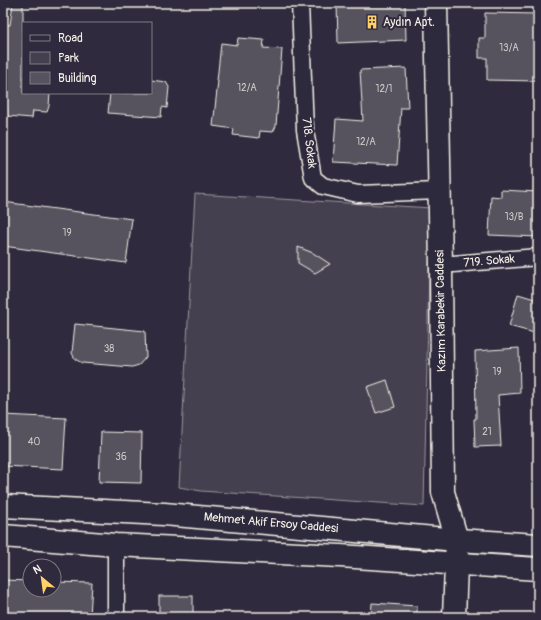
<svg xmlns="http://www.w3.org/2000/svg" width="541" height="620" viewBox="0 0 541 620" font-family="Pangolin,sans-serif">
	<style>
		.green { fill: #454050; stroke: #9c989c }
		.building { fill: #56525f; stroke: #f4f1e8 }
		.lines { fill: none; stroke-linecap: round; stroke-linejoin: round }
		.street-casing { stroke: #f4f1e8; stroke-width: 19 }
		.secondary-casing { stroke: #f4f1e8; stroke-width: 25 }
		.street { stroke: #2f2a3d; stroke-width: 16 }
		.secondary { stroke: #2f2a3d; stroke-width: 22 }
		.labels { text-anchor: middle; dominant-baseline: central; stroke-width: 4; stroke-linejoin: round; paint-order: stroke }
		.number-label { font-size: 10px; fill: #ccc9c6 }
		.poi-label { font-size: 12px; fill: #f4f1e8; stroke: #2f2a3d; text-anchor: start }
		.street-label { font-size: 12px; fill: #f4f1e8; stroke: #2f2a3d }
	</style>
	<rect width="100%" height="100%" fill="#2f2a3d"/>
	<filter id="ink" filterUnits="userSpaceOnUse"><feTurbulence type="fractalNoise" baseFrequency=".025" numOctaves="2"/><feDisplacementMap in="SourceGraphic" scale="8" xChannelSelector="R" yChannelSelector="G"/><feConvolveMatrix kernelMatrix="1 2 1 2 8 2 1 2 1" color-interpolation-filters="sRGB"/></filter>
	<g filter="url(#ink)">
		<path class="green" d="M 195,194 L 432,208 L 429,268 L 424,506 L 201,491 L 179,487 Z"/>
		<g class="building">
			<path d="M 13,3 L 23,3 L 23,93 L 50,93 L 49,106 L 47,112 L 33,111 L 32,118 L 7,116 L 7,108 L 3,108 L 3,24 L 10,25 Z"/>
			<path d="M 337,3 L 405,3 L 406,40 L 338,43 Z"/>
			<path d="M 485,13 L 538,14 L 538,81 L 487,80 L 487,58 L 479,58 L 479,38 L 485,38 Z"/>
			<path d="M 238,38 L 264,40 L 263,48 L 282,49 L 276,126 L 273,132 L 260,131 L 259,138 L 233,135 L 234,129 L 213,126 L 218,81 L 217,81 L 221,43 L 237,45 Z"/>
			<path d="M 406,68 L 408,108 L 401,108 L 397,165 L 333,162 L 336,119 L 363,121 L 360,70 Z"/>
			<path d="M 151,80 L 166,82 L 169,87 L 167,108 L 162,107 L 161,117 L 108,113 L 110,93 L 151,93 Z"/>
			<path d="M 501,190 L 538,192 L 538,237 L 489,235 L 491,196 L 501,197 Z"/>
			<path d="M 3,202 L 132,219 L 126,263 L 3,246 Z"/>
			<path d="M 298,247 L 313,253 L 330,264 L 315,273 L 298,263 Z"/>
			<path d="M 518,294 L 538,300 L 538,334 L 509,326 Z"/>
			<path d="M 75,324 L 145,331 L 146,357 L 139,365 L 132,367 L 82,363 L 75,359 L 72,353 Z"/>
			<path d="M 519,348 L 520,393 L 498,395 L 501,446 L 475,447 L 474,419 L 476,419 L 475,351 Z"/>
			<path d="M 387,380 L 395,407 L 376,413 L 367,387 Z"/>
			<path d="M 3,415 L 66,418 L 63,469 L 3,466 Z"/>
			<path d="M 101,432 L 142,433 L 141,483 L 99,482 Z"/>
			<path d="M 3,580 L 30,581 L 30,590 L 54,590 L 54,582 L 92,583 L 90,617 L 3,617 Z"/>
			<rect x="159" y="596" width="34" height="21"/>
			<path d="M 372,603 L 417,606 L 417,617 L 371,617 Z"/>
		</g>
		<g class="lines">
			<g class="street-casing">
				<g id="street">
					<path d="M 300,3 L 305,130 L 313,178 L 323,186 L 358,194 L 439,191"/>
					<path d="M 441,265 L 538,257"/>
					<path d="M 116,545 L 116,617"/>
				</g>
			</g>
			<g class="secondary-casing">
				<g id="secondary">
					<path d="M 436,3 L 441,265 L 443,492 L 457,540 L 454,617"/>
					<path d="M 3,506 L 164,514 L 457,540 L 538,545"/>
					<path d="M 3,536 L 116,545 L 340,556 L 538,569"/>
				</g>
			</g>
			<use href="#street" class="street"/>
			<use href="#secondary" class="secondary"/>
		</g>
	</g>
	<defs>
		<g id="building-bare" transform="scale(1.08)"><path d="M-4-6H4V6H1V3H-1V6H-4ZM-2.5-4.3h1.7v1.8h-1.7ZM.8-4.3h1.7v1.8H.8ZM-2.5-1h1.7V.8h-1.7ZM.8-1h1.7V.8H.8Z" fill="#ffd166" stroke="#2f2a3d" stroke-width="2.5" paint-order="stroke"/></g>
	</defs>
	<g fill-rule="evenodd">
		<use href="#building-bare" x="372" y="22"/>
	</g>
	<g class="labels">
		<g class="number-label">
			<text x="509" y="48">13/A</text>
			<text x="247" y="88">12/A</text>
			<text x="384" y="89">12/1</text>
			<text x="366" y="142">12/A</text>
			<text x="514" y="217">13/B</text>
			<text x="67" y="233">19</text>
			<text x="109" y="349">38</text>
			<text x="497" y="372">19</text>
			<text x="487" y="432">21</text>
			<text x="34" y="442">40</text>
			<text x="121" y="457">36</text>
		</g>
		<g class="poi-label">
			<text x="383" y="22">Aydın Apt.</text>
		</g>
		<g class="street-label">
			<text transform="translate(309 143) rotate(83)">718. Sokak</text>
			<text transform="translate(489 261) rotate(-5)">719. Sokak</text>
			<text transform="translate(441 311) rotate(-91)">Kazım Karabekir Caddesi</text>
			<text transform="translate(271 523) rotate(5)">Mehmet Akif Ersoy Caddesi</text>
		</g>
	</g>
	<rect width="541" height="620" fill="none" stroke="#2f2a3d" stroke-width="16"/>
	<rect x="8" y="8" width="525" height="604" fill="none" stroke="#f4f1e8" stroke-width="1.5" filter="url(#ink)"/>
	<rect x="22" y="22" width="130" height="72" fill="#2f2a3d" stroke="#7e7a81"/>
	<rect x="30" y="35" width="20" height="6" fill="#2f2a3d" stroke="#7e7a81"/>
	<text x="58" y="42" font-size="12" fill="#f4f1e8">Road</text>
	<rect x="30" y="52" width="20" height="12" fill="#454050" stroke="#7e7a81"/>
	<text x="58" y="62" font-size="12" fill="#f4f1e8">Park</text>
	<rect x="30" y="72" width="20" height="12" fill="#56525f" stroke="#7e7a81"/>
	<text x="58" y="82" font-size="12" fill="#f4f1e8">Building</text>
	<g transform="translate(42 578) rotate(331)"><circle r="19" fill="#2f2a3d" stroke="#7e7a81"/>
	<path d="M0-3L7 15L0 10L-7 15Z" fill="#ffd166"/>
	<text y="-6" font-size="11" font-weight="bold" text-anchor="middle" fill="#f4f1e8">N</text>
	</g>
</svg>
